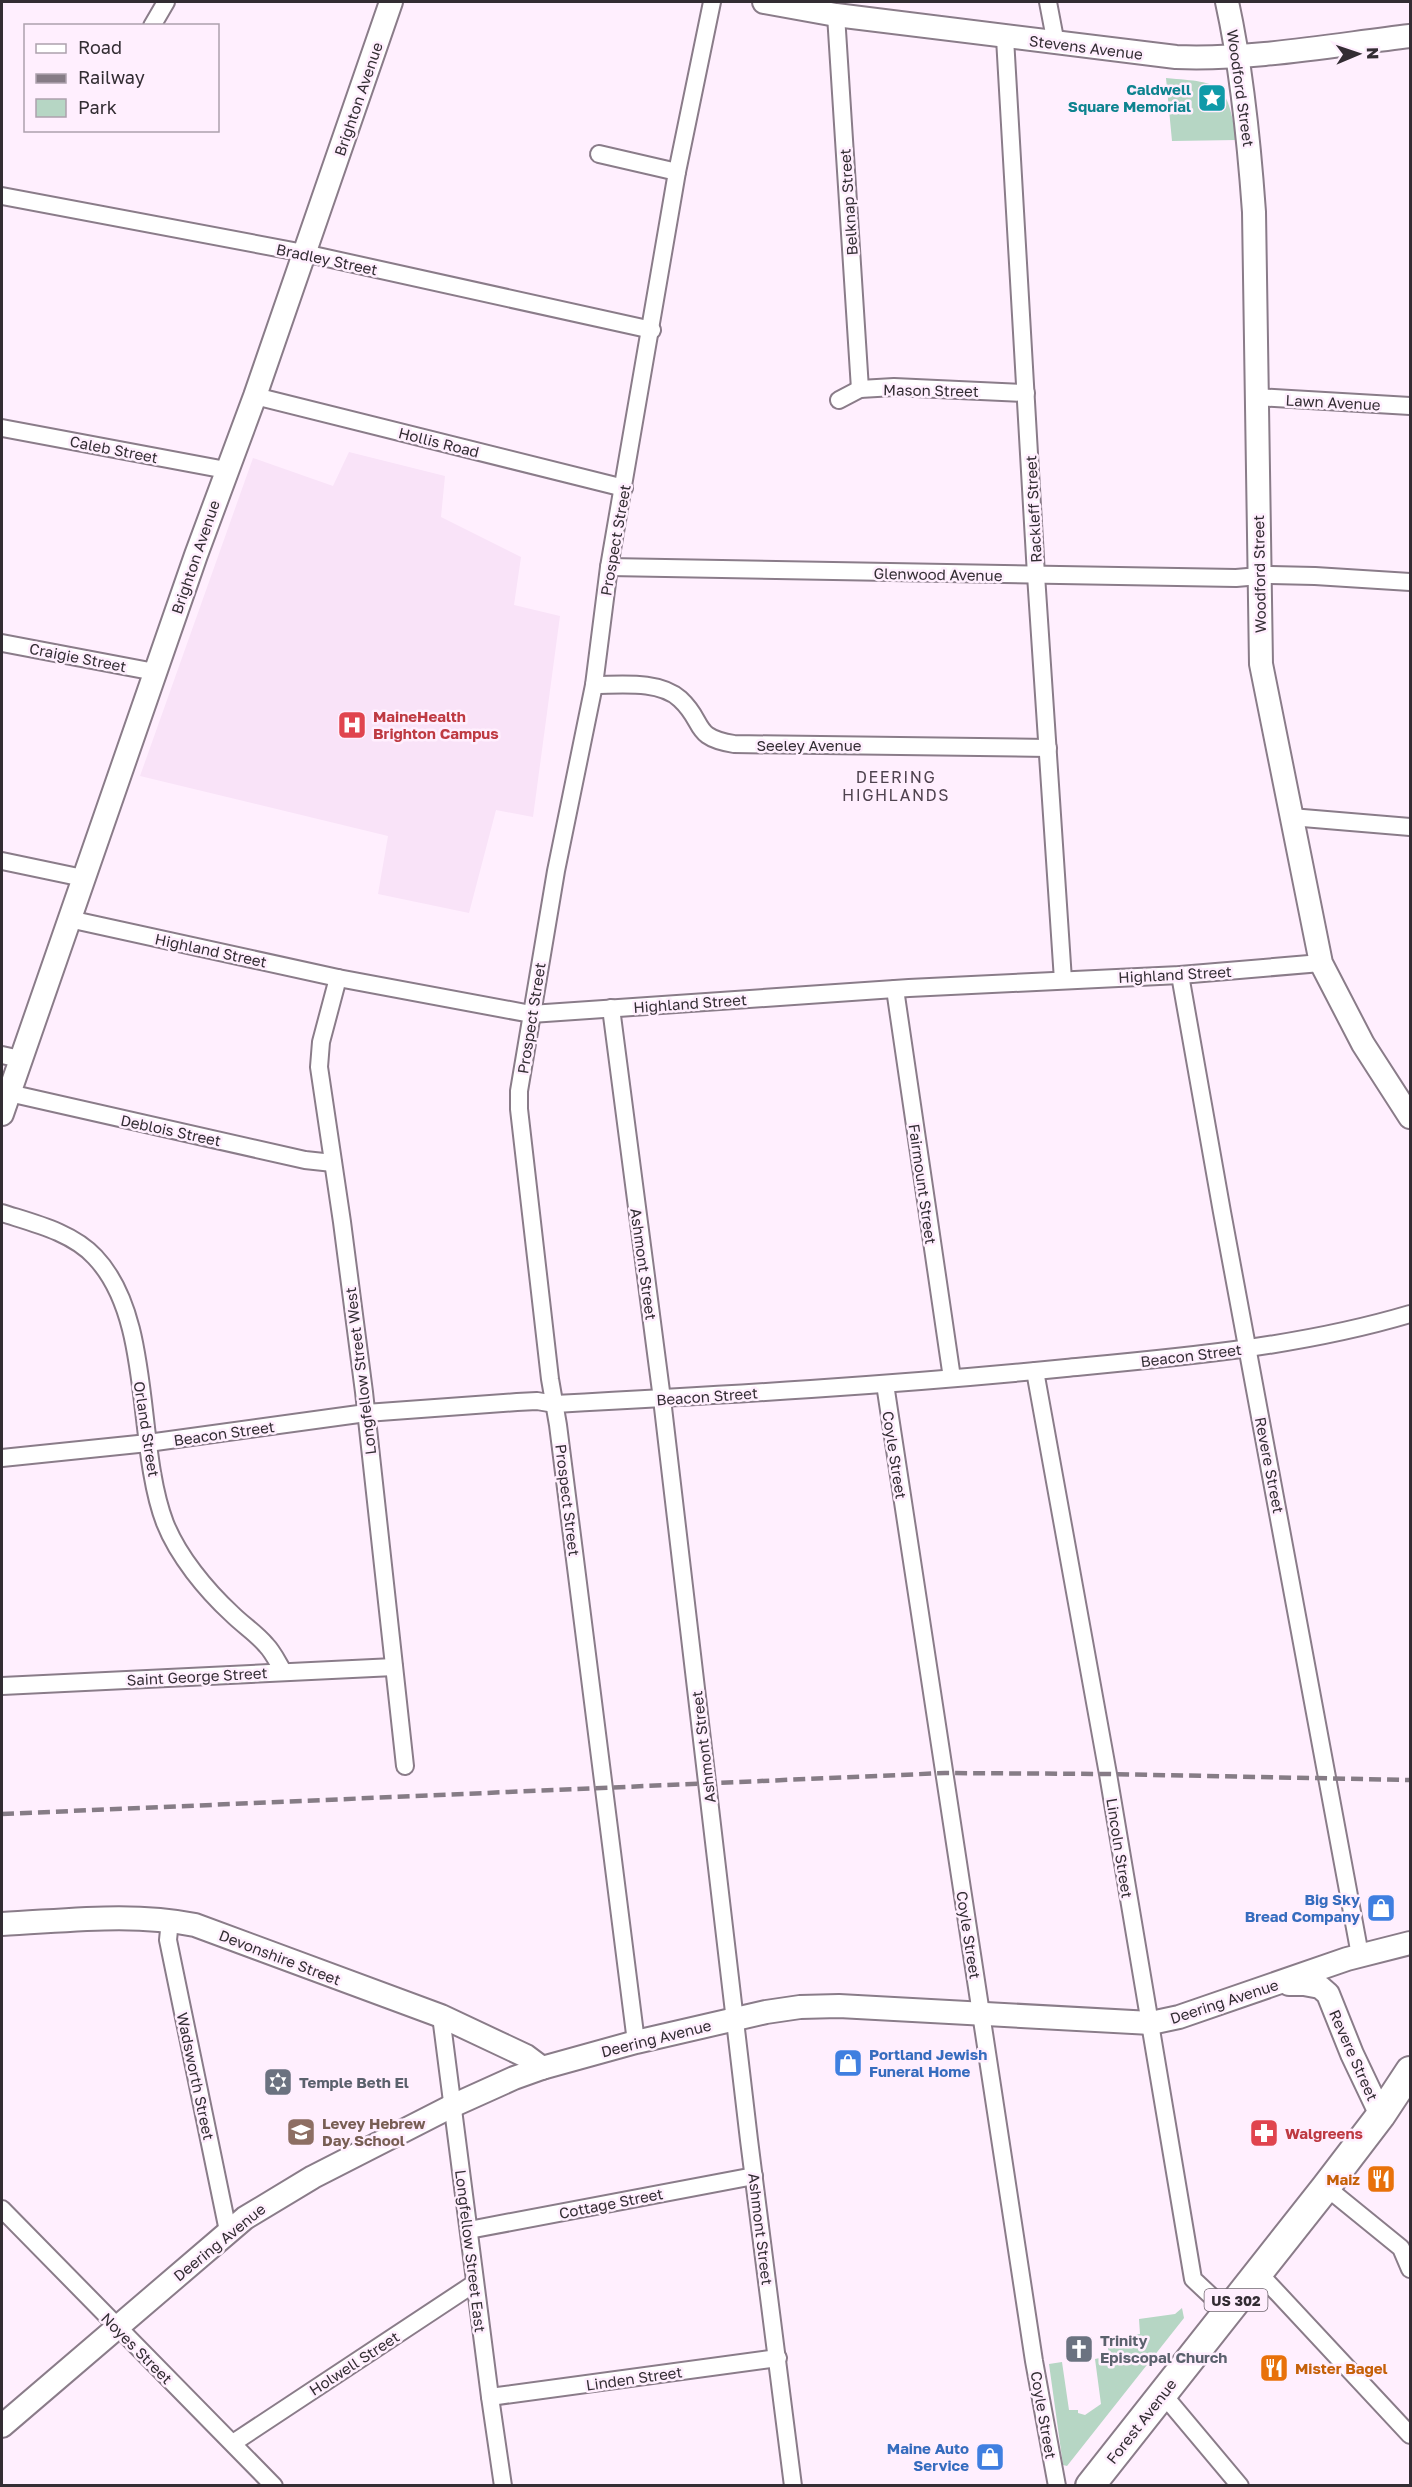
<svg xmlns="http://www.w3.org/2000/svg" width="1412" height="2487" viewBox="0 0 1412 2487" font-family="'Golos Text',sans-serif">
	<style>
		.built { fill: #f9e3f8 }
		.green { fill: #b6d6c4 }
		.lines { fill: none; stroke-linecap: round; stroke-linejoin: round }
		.street-casing { stroke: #8a7c89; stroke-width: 20 }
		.secondary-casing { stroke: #8a7c89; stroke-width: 26 }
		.highway-casing { stroke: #8a7c89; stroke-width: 32 }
		.street { stroke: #fff; stroke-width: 16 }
		.secondary { stroke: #fff; stroke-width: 22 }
		.highway { stroke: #fff; stroke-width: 28 }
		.rail { stroke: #867c86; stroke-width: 4.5; stroke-dasharray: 12 6; stroke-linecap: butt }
		.labels { text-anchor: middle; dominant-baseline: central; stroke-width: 5; stroke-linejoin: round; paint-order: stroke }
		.shield { fill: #ffeffe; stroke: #706770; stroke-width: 1.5 }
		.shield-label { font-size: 14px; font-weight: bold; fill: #332d33 }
		.street-label { font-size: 15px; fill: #332d33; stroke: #ffeffe }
		.culture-label { font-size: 15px; font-weight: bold; fill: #0d838f; stroke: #ffeffe; text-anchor: end }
		.health-label { font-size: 15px; font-weight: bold; fill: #be3a42; stroke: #ffeffe; text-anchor: start }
		.shop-label { font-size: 15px; font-weight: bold; fill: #366cbe; stroke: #ffeffe; text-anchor: end }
		.worship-label { font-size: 15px; font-weight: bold; fill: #5b616d; stroke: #ffeffe; text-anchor: start }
		.education-label { font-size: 15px; font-weight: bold; fill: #785e54; stroke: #ffeffe; text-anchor: start }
		.food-label { font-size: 15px; font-weight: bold; fill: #c56008; stroke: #ffeffe; text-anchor: end }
		.neighbourhood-label { font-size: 16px; letter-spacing: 1.5px; fill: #4f434f; stroke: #ffeffe }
	</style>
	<rect width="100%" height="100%" fill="#ffeffe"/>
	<path class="built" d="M 349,452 L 445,476 L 441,517 L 521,557 L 514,605 L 560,616 L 533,817 L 496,810 L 469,913 L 378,894 L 388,836 L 140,776 L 253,458 L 333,486 Z"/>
	<g class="green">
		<path d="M 1166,78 C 1224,83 1226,82 1237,140 L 1172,141 Z"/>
		<path d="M 1182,2308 L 1184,2318 L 1067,2466 L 1063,2465 L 1049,2364 L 1062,2362 L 1069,2410 L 1078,2410 L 1078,2413 L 1085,2415 L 1101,2404 L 1095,2359 L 1109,2356 L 1107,2339 L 1140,2334 L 1139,2319 L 1175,2314 Z"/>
	</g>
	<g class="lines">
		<g class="street-casing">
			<g id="street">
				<path d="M 1048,2 L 1056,44"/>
				<path d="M 836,15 L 860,389"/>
				<path d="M 152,26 L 166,2"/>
				<path d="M 1005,38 L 1036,575 L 1063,980"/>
				<path d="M 599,154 L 677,172"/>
				<path d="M 2,196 L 304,253 L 652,330"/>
				<path d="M 255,396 L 624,488"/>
				<path d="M 1256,397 L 1410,406"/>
				<path d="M 839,400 L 860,389 L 894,387 L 1026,393"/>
				<path d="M 2,428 L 226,470"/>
				<path d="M 609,567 L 1236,578 L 1271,575 L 1315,576 L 1410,582"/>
				<path d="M 2,643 L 155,672"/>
				<path d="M 594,685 C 620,685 659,680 680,699 C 706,723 691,737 734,744 L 1048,748"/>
				<path d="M 1291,817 L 1410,827"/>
				<path d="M 2,861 L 83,878"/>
				<path d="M 69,919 L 338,978 L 531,1014 L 909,988 L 1180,975 L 1321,963"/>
				<path d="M 1180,975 L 1222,1212 L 1360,1955"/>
				<path d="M 338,978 L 321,1042 L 319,1067 L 342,1222 L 364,1392 L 405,1766"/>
				<path d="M 895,989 L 952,1378"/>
				<path d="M 611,1008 L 662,1399 L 749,2140 L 793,2486"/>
				<path d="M 2,1055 L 20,1059"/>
				<path d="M 9,1093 L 305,1160 L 333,1163"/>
				<path d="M 2,1213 C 33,1223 72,1232 95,1257 C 154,1319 135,1445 165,1523 C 178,1556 206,1590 232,1614 C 243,1625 256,1633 266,1645 C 273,1652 278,1663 283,1671"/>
				<path d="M 1035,1371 L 1108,1774 L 1193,2279 L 1227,2311"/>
				<path d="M 885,1384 L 1034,2361 L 1057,2486"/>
				<path d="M 2,1458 L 148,1443 L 366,1413 L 517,1402 L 537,1401 L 555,1404 C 726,1395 896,1385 1066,1368 C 1182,1357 1299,1347 1410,1314"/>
				<path d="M 2,1686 L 394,1667"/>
				<path d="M 170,1920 L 168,1940 L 228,2231"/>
				<path d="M 441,2016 L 490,2397 L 503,2486"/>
				<path d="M 636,2042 L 558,1425 L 550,1379 L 519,1109 L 519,1091 L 556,871 L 594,685 L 609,567 L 677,172 L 712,2"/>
				<path d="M 1326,2187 L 1401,2248 L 1410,2269"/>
				<path d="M 2,2209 L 274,2486"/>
				<path d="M 469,2230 L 754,2176"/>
				<path d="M 1258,2272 L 1410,2435"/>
				<path d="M 1162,2393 L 1240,2486"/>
				<path d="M 490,2397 L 778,2358"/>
				<path d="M 233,2443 L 475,2283"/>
			</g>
		</g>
		<g class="secondary-casing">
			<g id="secondary">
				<path d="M 764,2 L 836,15 L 1176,57 C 1254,60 1333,45 1410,36"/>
				<path d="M 1227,2 C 1242,70 1249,142 1254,212 L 1261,664 L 1321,963 L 1363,1044 L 1410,1117"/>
				<path d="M 2,1114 L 196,555 L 255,396 L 391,2"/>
				<path d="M 2,1924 C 65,1921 132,1912 195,1925 L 441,2016 L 526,2056 L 542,2068"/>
				<path d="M 1289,1984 L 1304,1984 L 1320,1987 L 1328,1994 L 1352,2054 L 1381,2115"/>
				<path d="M 2,2426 L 245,2218 L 313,2177 L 452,2106 L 514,2078 L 542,2068 L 636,2042 L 766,2012 L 800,2007 L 839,2006 L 1151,2023 L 1179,2017 L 1347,1959 L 1410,1943"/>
			</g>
		</g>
		<g class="highway-casing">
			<path id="highway" d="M 1090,2486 L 1326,2187 L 1381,2115 L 1410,2071"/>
		</g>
		<use href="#street" class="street"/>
		<use href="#secondary" class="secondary"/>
		<use href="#highway" class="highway"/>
		<path class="rail" d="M 2,1814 L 945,1773 L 1108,1774 L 1410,1780"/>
	</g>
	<defs>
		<g id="sight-square" transform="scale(1.5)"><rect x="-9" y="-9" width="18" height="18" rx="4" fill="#0f9aa8" stroke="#ffeffe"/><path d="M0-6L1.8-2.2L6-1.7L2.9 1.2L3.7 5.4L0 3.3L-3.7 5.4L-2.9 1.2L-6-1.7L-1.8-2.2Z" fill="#fff"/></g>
		<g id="hospital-square" transform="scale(1.5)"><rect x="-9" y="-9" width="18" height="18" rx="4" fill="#e0444e" stroke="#ffeffe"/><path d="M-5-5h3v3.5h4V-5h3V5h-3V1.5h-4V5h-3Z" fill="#fff"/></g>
		<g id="shop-square" transform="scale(1.5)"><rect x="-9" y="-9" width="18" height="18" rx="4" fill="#3f7fe0" stroke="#ffeffe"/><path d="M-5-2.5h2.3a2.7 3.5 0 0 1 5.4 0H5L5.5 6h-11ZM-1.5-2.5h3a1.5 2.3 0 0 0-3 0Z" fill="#fff"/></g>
		<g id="synagogue-square" transform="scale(1.5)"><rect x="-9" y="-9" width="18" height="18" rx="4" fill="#6b7280" stroke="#ffeffe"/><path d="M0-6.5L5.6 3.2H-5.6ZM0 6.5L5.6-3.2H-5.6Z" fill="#fff"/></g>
		<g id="school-square" transform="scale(1.5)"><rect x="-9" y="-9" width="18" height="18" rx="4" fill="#8d6e63" stroke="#ffeffe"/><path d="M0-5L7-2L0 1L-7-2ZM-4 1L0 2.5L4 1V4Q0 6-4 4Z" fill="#fff"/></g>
		<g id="pharmacy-square" transform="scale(1.5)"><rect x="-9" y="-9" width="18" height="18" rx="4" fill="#e0444e" stroke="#ffeffe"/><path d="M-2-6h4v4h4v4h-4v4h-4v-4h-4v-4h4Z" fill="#fff"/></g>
		<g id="restaurant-square" transform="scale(1.5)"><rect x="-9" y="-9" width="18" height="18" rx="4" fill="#e8710a" stroke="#ffeffe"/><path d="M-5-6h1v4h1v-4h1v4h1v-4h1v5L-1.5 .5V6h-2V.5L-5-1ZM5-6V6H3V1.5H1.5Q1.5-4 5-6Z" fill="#fff"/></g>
		<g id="church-square" transform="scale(1.5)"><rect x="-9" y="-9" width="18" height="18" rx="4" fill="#6b7280" stroke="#ffeffe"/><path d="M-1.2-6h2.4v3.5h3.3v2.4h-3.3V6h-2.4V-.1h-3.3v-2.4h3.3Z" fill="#fff"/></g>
	</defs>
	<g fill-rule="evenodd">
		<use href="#sight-square" x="1212" y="98"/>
		<use href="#hospital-square" x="352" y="725"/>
		<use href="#shop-square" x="1381" y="1908"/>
		<use href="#shop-square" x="848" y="2063"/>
		<use href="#synagogue-square" x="278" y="2082"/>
		<use href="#school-square" x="301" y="2132"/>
		<use href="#pharmacy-square" x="1264" y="2133"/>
		<use href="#restaurant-square" x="1381" y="2179"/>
		<use href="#church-square" x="1079" y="2349"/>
		<use href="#restaurant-square" x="1274" y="2368"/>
		<use href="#shop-square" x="990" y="2457"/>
	</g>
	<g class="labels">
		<rect class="shield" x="1204.5" y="2289" width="63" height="22" rx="4.5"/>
		<g class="shield-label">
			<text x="1236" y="2300">US 302</text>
		</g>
		<g class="street-label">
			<text transform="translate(1086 47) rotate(7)">Stevens Avenue</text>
			<text transform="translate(1241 88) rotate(82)">Woodford Street</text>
			<text transform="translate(358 99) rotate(-71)">Brighton Avenue</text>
			<text transform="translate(848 202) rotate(-94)">Belknap Street</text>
			<text transform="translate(327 259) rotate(12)">Bradley Street</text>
			<text transform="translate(931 390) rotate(1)">Mason Street</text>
			<text transform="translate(1333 402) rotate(3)">Lawn Avenue</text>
			<text transform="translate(439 442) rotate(14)">Hollis Road</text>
			<text transform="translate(114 449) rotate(11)">Caleb Street</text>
			<text transform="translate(1033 509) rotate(-93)">Rackleff Street</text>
			<text transform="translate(615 540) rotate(-80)">Prospect Street</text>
			<text transform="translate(195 557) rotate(-71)">Brighton Avenue</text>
			<text transform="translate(938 574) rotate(1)">Glenwood Avenue</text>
			<text transform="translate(1259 574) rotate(-91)">Woodford Street</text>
			<text transform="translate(78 657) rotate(11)">Craigie Street</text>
			<text x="809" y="745">Seeley Avenue</text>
			<text transform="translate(211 950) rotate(12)">Highland Street</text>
			<text transform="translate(1175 974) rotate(-3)">Highland Street</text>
			<text transform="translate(690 1003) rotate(-4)">Highland Street</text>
			<text transform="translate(531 1018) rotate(-81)">Prospect Street</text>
			<text transform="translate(171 1130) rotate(12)">Deblois Street</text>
			<text transform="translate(923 1184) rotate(82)">Fairmount Street</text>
			<text transform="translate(644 1264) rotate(82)">Ashmont Street</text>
			<text transform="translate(1191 1355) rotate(-7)">Beacon Street</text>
			<text transform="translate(360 1371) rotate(-97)">Longfellow Street West</text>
			<text transform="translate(707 1396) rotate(-4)">Beacon Street</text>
			<text transform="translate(147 1429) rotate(81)">Orland Street</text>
			<text transform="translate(224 1433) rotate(-8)">Beacon Street</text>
			<text transform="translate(895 1455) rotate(81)">Coyle Street</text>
			<text transform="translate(1270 1465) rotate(79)">Revere Street</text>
			<text transform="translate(568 1500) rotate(83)">Prospect Street</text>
			<text transform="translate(197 1676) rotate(-3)">Saint George Street</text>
			<text transform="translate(703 1747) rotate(-97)">Ashmont Street</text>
			<text transform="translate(1120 1848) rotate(81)">Lincoln Street</text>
			<text transform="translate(969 1935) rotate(81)">Coyle Street</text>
			<text transform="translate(280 1957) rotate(21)">Devonshire Street</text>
			<text transform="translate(1224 2001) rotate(-18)">Deering Avenue</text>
			<text transform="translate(656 2038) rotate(-14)">Deering Avenue</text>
			<text transform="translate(1354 2055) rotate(66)">Revere Street</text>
			<text transform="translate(196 2076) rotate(78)">Wadsworth Street</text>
			<text transform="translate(611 2203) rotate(-11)">Cottage Street</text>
			<text transform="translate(761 2229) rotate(83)">Ashmont Street</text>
			<text transform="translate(219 2242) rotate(-39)">Deering Avenue</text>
			<text transform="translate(471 2251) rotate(83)">Longfellow Street East</text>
			<text transform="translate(137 2348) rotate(45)">Noyes Street</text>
			<text transform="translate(354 2363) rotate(-33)">Holwell Street</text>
			<text transform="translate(634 2378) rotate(-8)">Linden Street</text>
			<text transform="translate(1044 2415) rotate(80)">Coyle Street</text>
			<text transform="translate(1141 2421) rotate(-52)">Forest Avenue</text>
		</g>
		<g class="culture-label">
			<text x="1191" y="89">Caldwell<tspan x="1191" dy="17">Square Memorial</tspan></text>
		</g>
		<g class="health-label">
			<text x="373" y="716">MaineHealth<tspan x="373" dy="17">Brighton Campus</tspan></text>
			<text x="1285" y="2133">Walgreens</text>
		</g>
		<g class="shop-label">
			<text x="1360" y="1899">Big Sky<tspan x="1360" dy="17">Bread Company</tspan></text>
			<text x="869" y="2054" text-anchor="start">Portland Jewish<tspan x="869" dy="17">Funeral Home</tspan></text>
			<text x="969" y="2448">Maine Auto<tspan x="969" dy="17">Service</tspan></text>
		</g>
		<g class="worship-label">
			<text x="299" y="2082">Temple Beth El</text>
			<text x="1100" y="2340">Trinity<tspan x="1100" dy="17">Episcopal Church</tspan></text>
		</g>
		<g class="education-label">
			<text x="322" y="2123">Levey Hebrew<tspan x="322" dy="17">Day School</tspan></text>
		</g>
		<g class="food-label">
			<text x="1360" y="2179">Maiz</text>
			<text x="1295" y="2368" text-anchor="start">Mister Bagel</text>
		</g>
		<g class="neighbourhood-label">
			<text x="896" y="777">DEERING<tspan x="896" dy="18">HIGHLANDS</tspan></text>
		</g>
	</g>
	<rect width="1412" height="2487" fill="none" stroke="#332d33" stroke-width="6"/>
	<rect x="24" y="24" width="195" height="108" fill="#ffeffe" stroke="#ada1ad" stroke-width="1.5"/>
	<rect x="36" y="44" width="30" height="9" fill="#ffffff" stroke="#ada1ad" stroke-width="1.5"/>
	<text x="78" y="54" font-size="18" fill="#332d33">Road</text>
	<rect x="36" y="74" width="30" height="9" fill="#867c86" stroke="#ada1ad" stroke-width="1.5"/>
	<text x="78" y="84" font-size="18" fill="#332d33">Railway</text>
	<rect x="36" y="99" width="30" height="18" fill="#b6d6c4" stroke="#ada1ad" stroke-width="1.5"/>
	<text x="78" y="114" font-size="18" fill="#332d33">Park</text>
	<g transform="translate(1358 54) rotate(88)" stroke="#ffeffe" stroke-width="4.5" paint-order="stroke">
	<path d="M0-4.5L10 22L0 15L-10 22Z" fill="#332d33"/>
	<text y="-9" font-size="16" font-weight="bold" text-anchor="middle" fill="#332d33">N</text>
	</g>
</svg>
